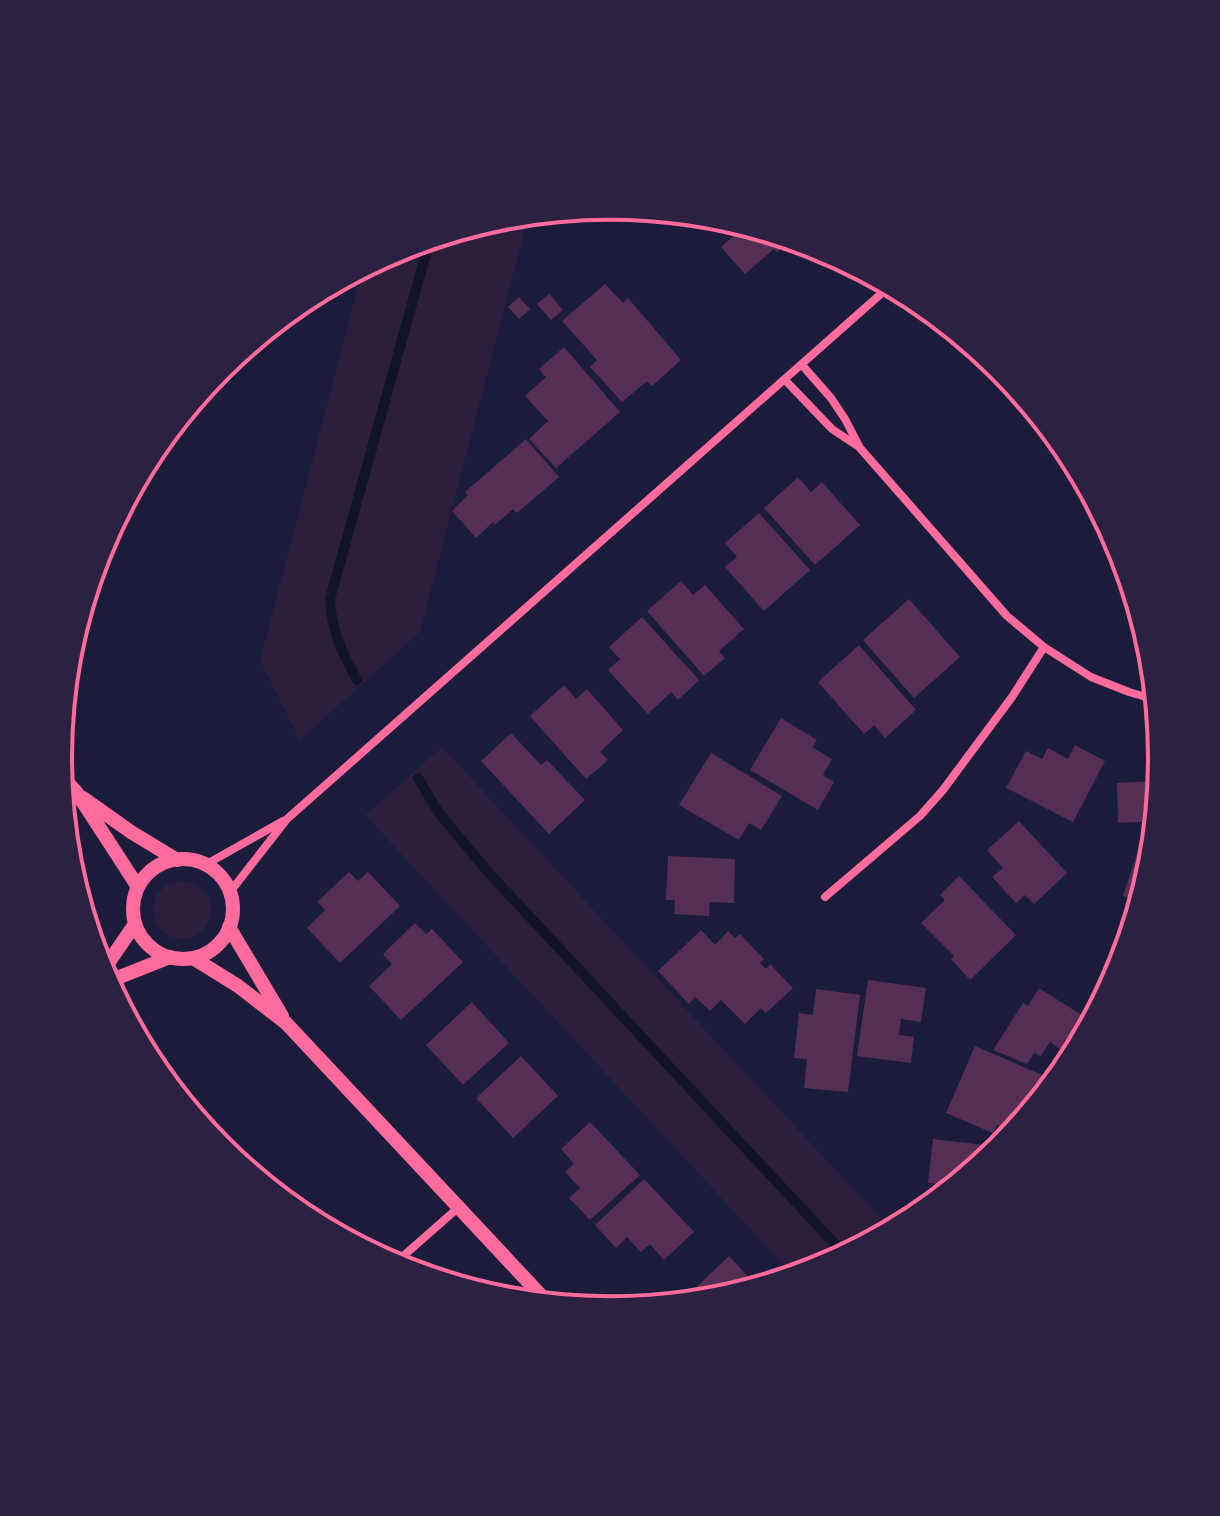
<svg xmlns="http://www.w3.org/2000/svg" width="1220" height="1516" viewBox="0 0 1220 1516" font-family="Commissioner,sans-serif">
	<style>
		.green { fill: #2a1e3b }
		.lines { fill: none; stroke-linecap: round; stroke-linejoin: round }
		.stream { stroke: #12122b; stroke-width: 10 }
		.building { fill: #542f53 }
		.minor { stroke: #ff6b9d; stroke-width: 8 }
		.tertiary { stroke: #ff6b9d; stroke-width: 14 }
		.rim { fill: none; stroke: #ff6b9d; stroke-width: 4 }
	</style>
	<rect width="100%" height="100%" fill="#1b1b3a"/>
	<g class="green">
		<path d="M 529,214 L 420,632 L 300,740 L 260,661 L 363,267 L 399,248 L 503,217 Z"/>
		<path d="M 442,747 L 833,1167 L 892,1230 L 821,1268 L 794,1276 L 365,815 Z"/>
		<circle cx="182" cy="910" r="29"/>
	</g>
	<g class="lines">
		<g class="stream">
			<path d="M 357,680 C 341,650 332,633 330,599 L 430,239"/>
			<path d="M 418,778 L 439,813 L 489,873 L 845,1255"/>
		</g>
	</g>
	<g class="building">
		<path d="M 728,220 L 791,239 L 800,242 L 794,247 L 789,241 L 777,252 L 774,249 L 745,274 L 721,247 L 738,232 Z"/>
		<path d="M 605,284 L 623,303 L 628,298 L 681,360 L 652,386 L 647,381 L 622,402 L 590,367 L 597,360 L 562,321 Z"/>
		<path d="M 549,294 L 563,310 L 551,320 L 537,304 Z"/>
		<path d="M 519,297 L 530,309 L 519,319 L 508,307 Z"/>
		<path d="M 564,347 L 620,412 L 556,468 L 529,439 L 548,421 L 525,396 L 546,377 L 539,369 Z"/>
		<path d="M 526,439 L 559,477 L 517,513 L 513,509 L 495,525 L 493,522 L 476,538 L 452,511 L 468,495 L 465,492 Z"/>
		<path d="M 798,477 L 811,492 L 822,482 L 860,525 L 815,565 L 764,508 Z"/>
		<path d="M 759,513 L 810,570 L 764,611 L 725,567 L 737,557 L 725,543 Z"/>
		<path d="M 681,581 L 693,595 L 705,585 L 744,629 L 719,651 L 725,658 L 704,676 L 647,611 Z"/>
		<path d="M 909,599 L 960,657 L 914,698 L 863,640 Z"/>
		<path d="M 642,617 L 699,680 L 678,700 L 671,692 L 648,714 L 608,670 L 620,659 L 609,647 Z"/>
		<path d="M 859,645 L 916,710 L 885,738 L 874,725 L 864,734 L 818,682 Z"/>
		<path d="M 564,685 L 576,699 L 587,689 L 623,730 L 600,752 L 608,760 L 586,779 L 530,716 Z"/>
		<path d="M 781,718 L 817,740 L 812,747 L 832,759 L 823,775 L 834,782 L 818,810 L 750,770 Z"/>
		<path d="M 511,733 L 541,765 L 547,760 L 585,800 L 549,834 L 481,761 Z"/>
		<path d="M 1075,745 L 1105,761 L 1073,822 L 1006,788 L 1026,751 L 1042,759 L 1048,748 L 1068,759 Z"/>
		<path d="M 711,753 L 782,796 L 761,830 L 749,823 L 739,840 L 679,805 Z"/>
		<path d="M 1153,763 L 1162,763 L 1156,821 L 1118,823 L 1117,783 L 1153,781 Z"/>
		<path d="M 1019,821 L 1067,873 L 1034,904 L 1025,895 L 1016,903 L 992,877 L 1003,868 L 987,850 Z"/>
		<path d="M 1142,839 L 1154,843 L 1151,866 L 1140,902 L 1123,896 Z"/>
		<path d="M 668,856 L 735,859 L 734,903 L 710,902 L 709,916 L 674,914 L 675,900 L 666,900 Z"/>
		<path d="M 349,872 L 358,881 L 368,872 L 400,906 L 340,963 L 307,928 L 325,910 L 317,902 Z"/>
		<path d="M 959,876 L 1016,935 L 970,980 L 951,959 L 954,956 L 921,923 L 945,900 L 940,895 Z"/>
		<path d="M 415,923 L 426,934 L 432,929 L 463,962 L 401,1020 L 369,986 L 392,964 L 383,954 Z"/>
		<path d="M 1121,923 L 1133,927 L 1120,970 L 1113,983 L 1099,978 Z"/>
		<path d="M 701,930 L 715,945 L 728,931 L 735,938 L 740,934 L 764,959 L 760,963 L 766,969 L 770,964 L 793,988 L 766,1013 L 761,1008 L 745,1024 L 721,1000 L 710,1011 L 695,997 L 689,1004 L 658,971 Z"/>
		<path d="M 868,980 L 926,988 L 921,1022 L 901,1019 L 899,1035 L 914,1037 L 911,1063 L 857,1056 Z"/>
		<path d="M 1039,988 L 1083,1016 L 1087,1010 L 1095,1016 L 1080,1045 L 1068,1037 L 1060,1049 L 1050,1042 L 1041,1056 L 1034,1053 L 1027,1064 L 993,1050 L 1023,1003 L 1028,1006 Z"/>
		<path d="M 816,989 L 860,995 L 848,1092 L 804,1088 L 807,1059 L 794,1058 L 799,1013 L 813,1015 Z"/>
		<path d="M 472,1002 L 509,1043 L 463,1085 L 426,1045 Z"/>
		<path d="M 975,1046 L 1056,1081 L 1014,1132 L 997,1125 L 993,1133 L 946,1113 Z"/>
		<path d="M 521,1056 L 558,1096 L 513,1138 L 476,1098 Z"/>
		<path d="M 590,1122 L 640,1175 L 590,1220 L 569,1198 L 580,1188 L 565,1172 L 574,1164 L 561,1149 Z"/>
		<path d="M 933,1139 L 1001,1147 L 954,1186 L 928,1183 Z"/>
		<path d="M 644,1179 L 694,1232 L 664,1260 L 650,1244 L 641,1252 L 627,1237 L 616,1248 L 595,1225 Z"/>
		<path d="M 729,1256 L 758,1287 L 717,1299 L 691,1302 L 686,1297 Z"/>
	</g>
	<g class="lines">
		<g class="minor">
			<path d="M 802,365 L 831,398 L 845,419 L 860,448 L 1007,616 L 1044,647 L 1091,677 L 1129,692 L 1156,700"/>
			<path d="M 785,380 L 832,429 L 859,447"/>
			<path d="M 205,865 L 283,821"/>
			<path d="M 230,892 L 287,819 L 891,285"/>
			<path d="M 825,897 L 920,816 L 943,790 L 1012,697 L 1044,647"/>
			<path d="M 393,1265 L 459,1207"/>
		</g>
		<g class="tertiary">
			<path d="M 60,774 L 77,793 L 138,887"/>
			<path d="M 83,798 L 131,832 L 177,860"/>
			<circle cx="183" cy="909" r="50"/>
			<path d="M 229,927 L 282,1016"/>
			<path d="M 193,958 L 238,986 L 286,1023 L 549,1304"/>
			<path d="M 102,972 L 135,924"/>
			<path d="M 107,982 L 170,957"/>
		</g>
	</g>
	<path d="M0 0H1220V1516H0ZM72 758a538 538 0 1 1 1076 0a538 538 0 1 1-1076 0Z" fill="#2d2142" fill-rule="evenodd"/>
	<path class="rim" d="M72 758a538 538 0 1 1 1076 0a538 538 0 1 1-1076 0Z"/>
</svg>
